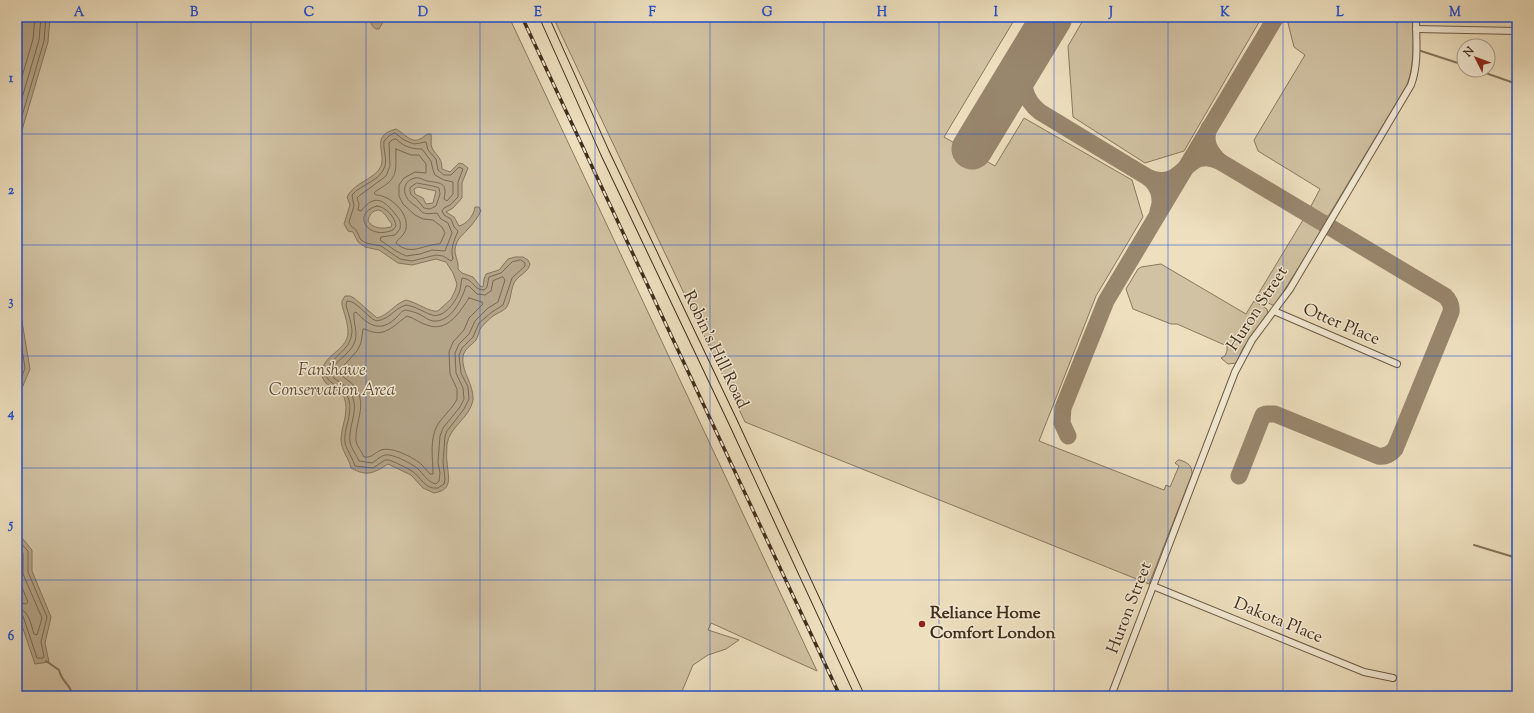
<svg xmlns="http://www.w3.org/2000/svg" width="1534" height="713" viewBox="0 0 1534 713" font-family="'Sorts Mill Goudy',serif">
	<style>
		.green { fill: #d1c2a3; stroke: #89785f }
		.water { fill: #b3a387; stroke: #85745c; fill-rule: evenodd }
		.lines { fill: none; stroke-linecap: round; stroke-linejoin: round }
		.shore { stroke: #7a6851; stroke-width: 1 }
		.stream { stroke: #85745c; stroke-width: 2 }
		.taxiway { stroke: #98866d; stroke-width: 17 }
		.runway { stroke: #98866d; stroke-width: 41 }
		.minor-casing { stroke: #6c5a44; stroke-width: 8 }
		.major-casing { stroke: #412d1b; stroke-width: 10 }
		.minor { stroke: #f4ebd5; stroke-width: 6 }
		.major { stroke: #eee0bf; stroke-width: 8 }
		.rail-casing { stroke: #412d1b; stroke-width: 3.5 }
		.rail { stroke: #f4ebd5; stroke-width: 2; stroke-dasharray: 6; stroke-linecap: butt }
		.grid { fill: none; stroke: #1d4ed8; stroke-width: 1; stroke-opacity: 0.55 }
		.poi-dot { fill: #8f2418; stroke: #f4ebd5; stroke-width: 1.5 }
		.labels { text-anchor: middle; dominant-baseline: central; stroke-width: 3; stroke-linejoin: round; paint-order: stroke }
		.street-label { font-size: 17px; fill: #412d1b; stroke: #f4ebd5 }
		.park-label { font-size: 17px; font-style: italic; fill: #5e4b36; stroke: #f4ebd5 }
		.poi-label { font-size: 17px; font-weight: bold; fill: #412d1b; stroke: #f4ebd5; text-anchor: start }
		.neatline { fill: none; stroke: #1d4ed8; stroke-width: 1.5 }
		.grid-label { font-size: 13px; text-anchor: middle; font-weight: bold; fill: #1d4ed8 }
	</style>
	<rect width="100%" height="100%" fill="#eee0bf"/>
	<filter id="stains"><feTurbulence type="fractalNoise" baseFrequency=".005" numOctaves="4"/><feColorMatrix values="0 0 0 0 .2 0 0 0 0 .09 0 0 0 0 .02 0 0 0 .5 -.17"/></filter>
	<radialGradient id="worn" r=".72"><stop offset=".6" stop-color="#630" stop-opacity="0"/><stop offset="1" stop-color="#630" stop-opacity=".3"/></radialGradient>
	<g class="green">
		<path d="M 17,17 L 509,17 L 817,671 L 711,623 L 708,630 L 739,640 L 726,649 L 708,655 L 693,665 L 680,696 L 17,696 Z"/>
		<path d="M 553,17 L 1016,17 L 944,137 L 995,166 L 1024,118 L 1132,180 L 1143,217 L 1096,296 L 1039,441 L 1164,490 L 1166,485 L 1170,487 L 1179,466 L 1175,463 L 1178,460 L 1180,460 C 1188,463 1192,465 1192,474 L 1149,584 L 745,422 Z"/>
		<path d="M 1085,17 L 1262,17 L 1184,151 L 1145,163 L 1073,117 L 1068,46 Z"/>
		<path d="M 1288,17 L 1413,17 C 1413,40 1415,63 1407,85 L 1329,215 L 1326,217 L 1314,210 L 1311,206 L 1320,189 L 1258,151 L 1254,140 L 1305,55 L 1294,47 L 1287,19 Z"/>
		<path d="M 1303,220 L 1305,220 L 1322,230 L 1275,305 L 1272,305 L 1257,296 Z"/>
		<path d="M 1161,264 L 1246,314 L 1254,301 L 1267,309 L 1268,315 L 1243,348 L 1236,363 L 1228,364 L 1222,359 L 1221,358 L 1225,356 L 1227,351 L 1227,346 L 1177,324 L 1171,324 L 1133,309 L 1126,289 L 1138,269 L 1141,267 Z"/>
	</g>
	<g class="water">
		<path d="M 17,17 L 50,17 L 48,42 L 17,147 Z"/>
		<path d="M 371,17 L 384,17 L 382,24 L 379,29 L 376,29 C 371,26 370,22 371,17 Z"/>
		<path d="M 396,129 C 403,132 411,144 420,139 C 423,138 425,135 428,134 L 431,134 C 432,139 430,143 432,148 C 437,157 442,157 442,169 L 450,172 L 459,163 L 463,164 L 468,168 L 462,183 L 462,198 L 453,208 L 446,212 L 454,217 L 459,226 C 467,224 474,215 475,207 L 479,207 L 481,211 C 478,217 473,224 468,229 C 462,236 456,239 455,250 C 455,257 459,262 458,269 L 462,273 L 473,277 L 480,286 L 483,287 L 484,279 L 486,274 L 499,270 L 508,259 L 515,257 L 523,257 L 528,260 L 530,264 C 528,272 521,274 516,280 C 510,287 512,300 506,308 C 502,312 497,313 493,316 C 489,319 483,325 480,329 C 479,332 478,337 476,340 C 471,346 465,348 463,356 C 461,372 474,384 473,400 C 470,418 450,426 447,444 C 447,450 446,457 447,462 C 448,476 454,490 434,493 L 423,488 L 411,475 L 388,464 C 374,473 367,477 351,468 C 349,458 341,450 341,440 C 341,426 350,411 344,397 C 339,387 322,387 322,374 C 321,355 348,351 348,332 C 348,323 344,313 342,305 L 342,301 L 345,296 L 350,296 L 354,298 L 377,318 C 389,315 394,304 406,300 C 416,302 431,313 438,311 L 451,299 L 455,291 L 457,284 L 453,273 L 446,262 L 436,259 L 412,265 L 398,263 L 379,250 L 365,247 L 358,242 L 353,232 L 348,231 L 344,224 L 350,205 L 347,197 C 354,182 376,179 381,166 C 386,151 370,136 396,129 ZM 418,187 L 436,191 L 433,203 L 426,204 L 423,198 L 415,194 L 414,189 ZM 378,210 C 385,211 387,219 392,224 L 391,227 C 383,229 373,229 368,221 C 369,215 372,211 378,210 Z"/>
		<path d="M 17,292 L 30,369 L 17,400 Z"/>
		<path d="M 17,532 L 32,550 L 32,571 L 51,617 L 45,643 L 49,662 L 35,664 L 19,617 L 17,617 Z"/>
	</g>
	<g class="lines">
		<g class="shore">
			<path d="M 17,94 L 33,39 L 35,17"/>
			<path d="M 17,115 L 39,40 L 41,17"/>
			<path d="M 17,133 L 44,41 L 46,17"/>
			<path d="M 395,133 L 404,140 L 414,144 L 426,142 L 428,150 L 436,159 L 438,170 L 444,175 L 451,175 L 459,167 L 463,169 L 458,182 L 458,197 L 450,205 L 444,208 L 442,211 L 444,215 L 451,219 L 454,227 L 458,231 C 454,241 450,248 453,259 L 451,261 L 443,256 L 436,255 L 412,261 L 400,259 L 381,246 L 366,243 L 361,240 L 356,230 L 351,226 L 349,222 L 354,206 L 352,195 C 361,184 381,181 385,166 C 387,158 383,150 384,141 L 389,136 Z"/>
			<path d="M 396,139 C 404,147 412,149 422,149 L 431,161 L 433,170 L 435,175 L 444,180 L 453,182 L 453,194 L 447,201 L 444,199 C 448,182 440,183 427,181 C 423,180 420,177 415,178 C 401,181 402,197 413,204 C 425,212 418,215 437,213 L 441,219 L 448,223 L 452,233 L 445,251 L 432,250 L 420,254 L 406,256 L 396,251 L 380,240 L 381,237 L 395,235 L 400,229 C 401,222 400,220 396,215 C 384,200 375,193 361,211 L 358,210 L 359,204 L 357,198 L 359,196 L 386,176 L 390,166 L 389,143 L 392,140 Z"/>
			<path d="M 396,149 L 411,155 L 419,155 L 426,164 L 426,173 L 415,172 L 404,178 L 399,185 L 399,196 L 403,204 L 415,215 L 423,219 L 433,220 L 442,227 L 445,233 L 440,244 C 423,244 411,257 396,243 C 398,238 405,236 406,228 C 409,213 390,195 376,195 L 374,193 C 378,189 383,187 388,183 C 399,174 395,161 396,149 Z"/>
			<path d="M 417,183 C 421,184 436,186 439,188 L 440,194 L 436,206 L 430,209 L 424,208 C 422,206 421,204 419,202 C 415,196 409,197 410,188 Z"/>
			<path d="M 377,206 C 386,207 395,217 396,226 L 393,230 C 367,241 351,213 377,206 Z"/>
			<path d="M 521,260 L 525,263 L 525,266 L 512,278 L 503,305 L 492,312 L 479,323 L 473,337 L 462,348 L 459,355 L 461,373 L 468,387 L 469,399 L 464,409 L 447,431 L 445,436 L 443,462 L 445,479 L 444,484 L 438,488 C 425,490 421,477 412,471 C 405,467 397,463 389,460 L 385,460 L 373,468 L 355,466 C 353,459 346,448 345,443 C 343,429 353,415 349,400 C 345,386 327,385 326,374 C 329,356 351,352 352,332 C 352,324 348,313 346,305 L 347,301 C 356,300 367,317 376,321 C 391,319 393,309 406,305 C 417,307 423,312 432,315 C 444,319 457,300 460,290 C 461,286 461,282 462,278 C 474,279 473,290 484,290 L 487,287 L 489,277 L 501,273 L 512,262 Z"/>
			<path d="M 503,277 L 505,280 L 498,302 L 488,308 L 475,321 L 469,334 L 459,344 L 455,353 L 456,373 L 463,388 L 464,399 L 460,407 L 443,428 L 440,436 L 438,462 L 440,473 L 439,481 L 436,484 C 427,482 424,474 417,468 C 412,464 392,453 385,455 C 380,456 376,461 372,463 L 359,461 C 357,456 351,448 350,442 C 348,427 358,413 353,398 C 348,382 334,382 331,374 C 333,360 351,355 355,341 C 358,331 353,323 354,313 L 356,312 C 369,326 381,333 397,317 C 400,314 401,311 406,310 C 410,311 415,312 419,314 C 424,316 427,320 433,321 C 451,323 462,299 466,286 L 469,286 L 477,294 L 485,295 L 491,291 L 493,281 Z"/>
			<path d="M 469,298 L 482,302 L 483,304 L 469,318 L 464,330 L 453,342 L 449,352 L 450,374 L 457,389 L 457,399 C 453,408 444,415 438,424 C 429,439 433,458 433,474 L 430,474 C 427,471 425,468 422,465 C 415,458 391,446 381,450 C 374,453 372,458 364,457 C 362,452 356,445 356,440 C 355,422 367,406 356,388 C 351,381 343,378 338,372 L 357,351 L 361,343 L 363,329 L 365,329 C 384,339 393,326 407,316 C 414,318 420,323 427,325 C 447,333 460,312 469,298 Z"/>
			<path d="M 17,317 L 25,368 L 17,390"/>
			<path d="M 17,539 L 28,551 L 28,572 L 47,617 L 41,642 L 44,656 L 43,658 L 37,658 L 23,616 L 20,614 L 17,613"/>
			<path d="M 17,546 L 23,553 L 23,574 L 42,618 L 37,635 L 34,634 C 31,625 29,609 17,608"/>
			<path d="M 17,575 L 28,602 L 26,604 L 17,602"/>
		</g>
		<g class="stream">
			<path d="M 1421,51 L 1464,65"/>
			<path d="M 1477,70 L 1517,84"/>
			<path d="M 1474,545 L 1517,558"/>
			<path d="M 46,661 L 59,670 C 62,683 70,683 73,696"/>
		</g>
		<g class="taxiway">
			<path d="M 1054,17 L 1027,61 C 1020,79 1023,99 1040,112 L 1149,178"/>
			<path d="M 1219,161 L 1445,296 C 1450,301 1452,305 1451,312 L 1395,449 C 1390,455 1385,457 1378,456 L 1275,414 L 1266,414 L 1263,415 L 1239,476"/>
			<path d="M 1158,211 C 1163,198 1159,187 1149,178 C 1185,192 1185,145 1219,161 C 1209,151 1204,141 1209,128"/>
			<path d="M 1068,436 L 1062,423 L 1063,408 L 1106,301 L 1276,17"/>
		</g>
		<path class="runway" d="M 972,149 L 1052,17"/>
		<g class="minor-casing">
			<g id="minor">
				<path d="M 1416,29 L 1517,31"/>
				<path d="M 1274,311 L 1397,364"/>
				<path d="M 1153,586 L 1364,672 L 1393,678"/>
				<path d="M 1111,696 L 1235,372 L 1252,340 L 1290,289 L 1411,85 C 1419,63 1416,40 1416,17"/>
			</g>
		</g>
		<g class="major-casing">
			<path id="major" d="M 544,17 L 605,153 L 733,422 L 860,696"/>
		</g>
		<use href="#minor" class="minor"/>
		<use href="#major" class="major"/>
		<g class="rail-casing">
			<path id="rail" d="M 522,17 L 840,696"/>
		</g>
		<use href="#rail" class="rail"/>
	</g>
	<path class="grid" d="M 137,17 L 137,696M 251,17 L 251,696M 366,17 L 366,696M 480,17 L 480,696M 595,17 L 595,696M 710,17 L 710,696M 824,17 L 824,696M 939,17 L 939,696M 1054,17 L 1054,696M 1168,17 L 1168,696M 1283,17 L 1283,696M 1397,17 L 1397,696M 17,134 L 1517,134M 17,245 L 1517,245M 17,356 L 1517,356M 17,468 L 1517,468M 17,580 L 1517,580"/>
	<circle class="poi-dot" cx="922" cy="624" r="4"/>
	<g class="labels">
		<g class="street-label">
			<text transform="translate(1258 309) rotate(-57)">Huron Street</text>
			<text transform="translate(1341 325) rotate(23)">Otter Place</text>
			<text transform="translate(715 350) rotate(64)">Robin's Hill Road</text>
			<text transform="translate(1130 608) rotate(-69)">Huron Street</text>
			<text transform="translate(1278 621) rotate(22)">Dakota Place</text>
		</g>
		<g class="park-label">
			<text x="332" y="371">Fanshawe<tspan x="332" dy="20">Conservation Area</tspan></text>
		</g>
		<g class="poi-label">
			<text x="930" y="614">Reliance Home<tspan x="930" dy="20">Comfort London</tspan></text>
		</g>
	</g>
	<rect width="1534" height="713" fill="none" stroke="#eee0bf" stroke-width="44"/>
	<g transform="translate(1476 58) rotate(312)"><circle r="19" fill="#f4ebd5" stroke="#ac9f8b"/>
	<path d="M0-3L7 15L0 10L-7 15Z" fill="#8f2418"/>
	<text y="-6" font-size="11" font-weight="bold" text-anchor="middle" fill="#412d1b">N</text>
	</g>
	<rect x="22" y="22" width="1490" height="669" class="neatline"/>
	<g class="grid-label">
		<text x="79" y="16">A</text>
		<text x="194" y="16">B</text>
		<text x="309" y="16">C</text>
		<text x="423" y="16">D</text>
		<text x="538" y="16">E</text>
		<text x="652" y="16">F</text>
		<text x="767" y="16">G</text>
		<text x="882" y="16">H</text>
		<text x="996" y="16">I</text>
		<text x="1111" y="16">J</text>
		<text x="1225" y="16">K</text>
		<text x="1340" y="16">L</text>
		<text x="1455" y="16">M</text>
		<text x="11" y="82">1</text>
		<text x="11" y="194">2</text>
		<text x="11" y="305">3</text>
		<text x="11" y="417">4</text>
		<text x="11" y="528">5</text>
		<text x="11" y="640">6</text>
	</g>
	<rect width="100%" height="100%" filter="url(#stains)"/>
	<rect width="100%" height="100%" fill="url(#worn)"/>
</svg>
